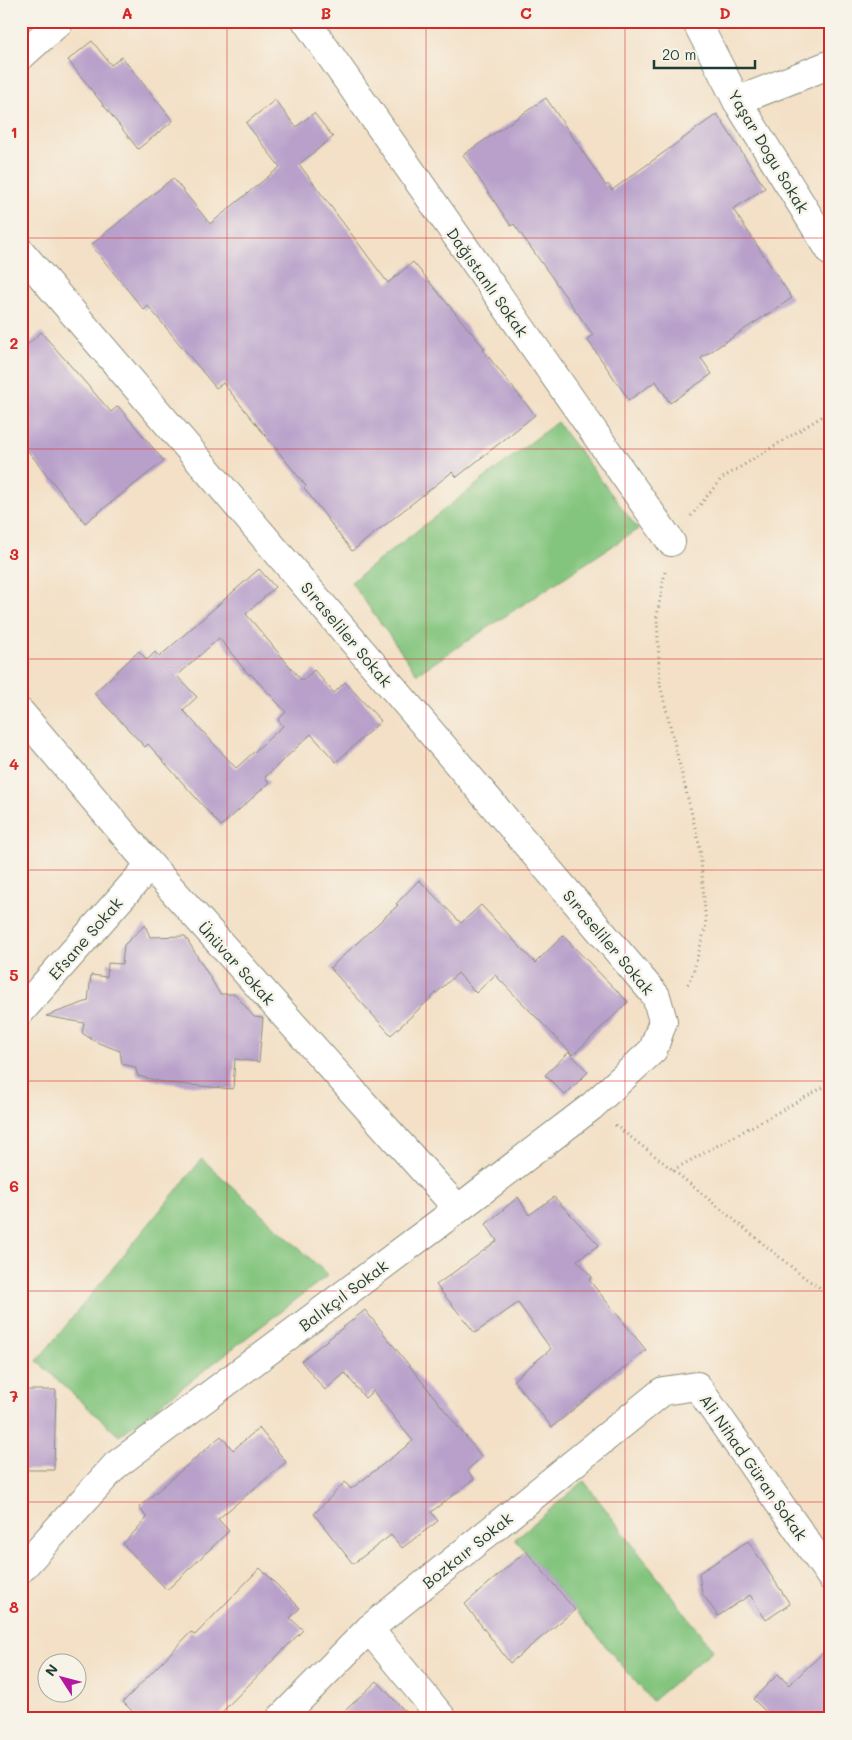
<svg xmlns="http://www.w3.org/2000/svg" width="852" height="1740" viewBox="0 0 852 1740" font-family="Mali,sans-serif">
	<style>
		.green { fill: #83c57e; stroke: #518159 }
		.building { fill: #b8a0ca; fill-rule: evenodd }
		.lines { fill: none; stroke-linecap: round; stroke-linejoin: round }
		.street-casing { stroke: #898e7d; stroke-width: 30 }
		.path { stroke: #898e7d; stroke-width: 3; stroke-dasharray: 1 4; stroke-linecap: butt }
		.street { stroke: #fff; stroke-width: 28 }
		.grid { fill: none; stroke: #d62828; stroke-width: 1; stroke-opacity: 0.55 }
		.labels { text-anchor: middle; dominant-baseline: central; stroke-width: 5; stroke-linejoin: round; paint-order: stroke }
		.street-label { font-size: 16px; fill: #1f3d34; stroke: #f7f3e8 }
		.neatline { fill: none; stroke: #d62828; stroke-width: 2 }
		.grid-label { font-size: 16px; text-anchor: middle; font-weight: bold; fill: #d62828 }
	</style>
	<rect width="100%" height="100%" fill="#f7f3e8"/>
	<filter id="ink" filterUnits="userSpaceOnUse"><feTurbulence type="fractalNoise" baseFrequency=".02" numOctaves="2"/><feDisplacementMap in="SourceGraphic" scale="10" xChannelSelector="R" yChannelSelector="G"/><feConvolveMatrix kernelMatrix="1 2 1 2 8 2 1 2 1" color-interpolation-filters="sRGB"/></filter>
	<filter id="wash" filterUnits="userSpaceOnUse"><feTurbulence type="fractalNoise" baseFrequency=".0096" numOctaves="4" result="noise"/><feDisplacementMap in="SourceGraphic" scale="20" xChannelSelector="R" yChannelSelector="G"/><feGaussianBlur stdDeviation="1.12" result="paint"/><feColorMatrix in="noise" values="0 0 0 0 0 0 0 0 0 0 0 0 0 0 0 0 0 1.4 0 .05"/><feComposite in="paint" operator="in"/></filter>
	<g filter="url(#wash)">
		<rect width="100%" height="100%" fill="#f3e0c6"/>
		<g class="green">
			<path d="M 557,422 L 638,529 L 417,674 L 351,582 Z"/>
			<path d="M 202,1159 L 328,1275 L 119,1436 L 37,1361 Z"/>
			<path d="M 584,1481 L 713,1650 L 652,1701 L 515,1539 Z"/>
		</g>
		<g id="blocks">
			<g class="building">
				<path d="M 92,41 L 111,65 L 122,57 L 173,121 L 138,149 L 68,60 Z"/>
				<path d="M 546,98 L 606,186 L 608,184 L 612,190 L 717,114 L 765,188 L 733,209 L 792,298 L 701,358 L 712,374 L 670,403 L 656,381 L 629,400 L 587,339 L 593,335 L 514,224 L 511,226 L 463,155 Z"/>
				<path d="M 275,100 L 296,127 L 314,113 L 333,137 L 299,164 L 388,283 L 413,262 L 485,349 L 483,350 L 535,415 L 457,477 L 452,472 L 352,551 L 304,488 L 306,486 L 223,383 L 216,388 L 148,306 L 144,310 L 91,245 L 173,178 L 210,224 L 280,167 L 246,123 Z"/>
				<path d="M 41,332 L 111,412 L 118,406 L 164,461 L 85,523 L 21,442 L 21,351 Z"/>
				<path d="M 259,569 L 275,587 L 246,614 L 302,681 L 314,670 L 334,693 L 345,682 L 381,721 L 336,762 L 311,734 L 265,777 L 269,783 L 221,826 L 148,744 L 145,747 L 94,693 L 139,651 L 147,660 L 155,652 L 159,657 ZM 219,638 L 249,675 L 251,674 L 286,712 L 278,720 L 283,726 L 236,768 L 183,710 L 197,697 L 177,676 Z"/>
				<path d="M 419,880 L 461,923 L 481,905 L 535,963 L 563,936 L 628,1002 L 573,1055 L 495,975 L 476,993 L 458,973 L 391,1035 L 330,968 L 398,905 L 396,904 Z"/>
				<path d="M 145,925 L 150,937 L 185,936 L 220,994 L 235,994 L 254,1017 L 263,1018 L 259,1062 L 235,1059 L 233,1089 L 167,1083 L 138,1076 L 135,1067 L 122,1064 L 120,1051 L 96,1042 L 82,1033 L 84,1023 L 46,1016 L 88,1001 L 91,975 L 107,977 L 108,963 L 122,964 L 124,945 Z"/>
				<path d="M 569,1052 L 588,1072 L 565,1095 L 545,1075 Z"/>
				<path d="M 518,1197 L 529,1215 L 554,1197 L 599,1245 L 577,1260 L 592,1277 L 589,1280 L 646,1350 L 552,1427 L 513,1380 L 551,1349 L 518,1303 L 475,1333 L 436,1285 L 497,1241 L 486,1224 Z"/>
				<path d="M 365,1310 L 482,1457 L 467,1470 L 474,1479 L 431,1512 L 438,1521 L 402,1548 L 391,1535 L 353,1564 L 314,1514 L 345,1482 L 351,1489 L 413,1441 L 373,1391 L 365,1398 L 345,1373 L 325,1390 L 301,1361 Z"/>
				<path d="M 21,1390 L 56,1390 L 54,1470 L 21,1470 Z"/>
				<path d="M 259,1428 L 286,1462 L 218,1519 L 229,1531 L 167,1590 L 123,1544 L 147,1518 L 139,1507 L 221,1436 L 233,1450 Z"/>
				<path d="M 748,1541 L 790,1604 L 766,1620 L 750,1595 L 718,1616 L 702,1593 L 699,1573 Z"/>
				<path d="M 526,1551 L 575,1610 L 510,1663 L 465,1604 Z"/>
				<path d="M 260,1568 L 300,1608 L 290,1618 L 303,1630 L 215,1719 L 140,1719 L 123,1702 L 191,1632 L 195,1635 Z"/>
				<path d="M 831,1645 L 831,1719 L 773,1719 L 753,1699 L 778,1674 L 789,1685 Z"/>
				<path d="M 377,1681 L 412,1719 L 336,1719 Z"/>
			</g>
		</g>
	</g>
	<g filter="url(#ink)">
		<use href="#blocks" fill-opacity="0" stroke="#898e7d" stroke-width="1"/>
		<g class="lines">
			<g class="street-casing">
				<g id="street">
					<path d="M 306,21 L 671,542"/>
					<path d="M 696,21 L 737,101 L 831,252"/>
					<path d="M 21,56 L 60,21"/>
					<path d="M 737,101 L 831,64"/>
					<path d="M 21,252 L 656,996 L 663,1021 L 653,1050 L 591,1107 L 458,1209 L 116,1465 L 21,1569"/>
					<path d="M 21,713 L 150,865 L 458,1209"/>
					<path d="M 21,1011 L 150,865"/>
					<path d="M 369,1629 L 443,1719"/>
					<path d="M 280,1719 L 369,1629 L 663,1391 L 697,1386 L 831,1577"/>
				</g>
			</g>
			<g class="path">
				<path d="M 691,516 L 721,479 L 831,411"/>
				<path d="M 665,572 L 657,616 L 660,684 L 700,848 L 706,925 L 692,977 L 686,987"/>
				<path d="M 615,1125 L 673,1170 L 805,1278 L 831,1295"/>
				<path d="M 673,1170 L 831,1083"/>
			</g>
			<use href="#street" class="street"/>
		</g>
	</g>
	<path class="grid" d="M 227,21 L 227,1719M 426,21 L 426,1719M 625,21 L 625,1719M 21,238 L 831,238M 21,449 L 831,449M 21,659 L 831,659M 21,870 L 831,870M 21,1081 L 831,1081M 21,1291 L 831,1291M 21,1502 L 831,1502"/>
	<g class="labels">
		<g class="street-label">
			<text transform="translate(769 151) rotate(59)">Yaşar Dogu Sokak</text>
			<text transform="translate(488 282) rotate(55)">Dağıstanlı Sokak</text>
			<text transform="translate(347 634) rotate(50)">Sıraseliler Sokak</text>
			<text transform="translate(85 938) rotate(-49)">Efsane Sokak</text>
			<text transform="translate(609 942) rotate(50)">Sıraseliler Sokak</text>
			<text transform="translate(237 963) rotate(48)">Ünüvar Sokak</text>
			<text transform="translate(343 1295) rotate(-37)">Balıkçıl Sokak</text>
			<text transform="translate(754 1467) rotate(55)">Ali Nihad Güran Sokak</text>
			<text transform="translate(467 1550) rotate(-39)">Bozkaır Sokak</text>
		</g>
	</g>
	<rect width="852" height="1740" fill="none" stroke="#f7f3e8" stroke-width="55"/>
	<g transform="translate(62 1678) rotate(306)"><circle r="24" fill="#f7f3e8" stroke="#a1aaa0"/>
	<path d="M0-4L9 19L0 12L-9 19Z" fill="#b5179e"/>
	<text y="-8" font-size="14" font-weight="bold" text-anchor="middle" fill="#1f3d34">N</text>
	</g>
	<path d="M654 60v8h101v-8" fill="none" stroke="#1f3d34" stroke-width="2.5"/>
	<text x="662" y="60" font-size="15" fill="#1f3d34" stroke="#f7f3e8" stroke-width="4" paint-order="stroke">20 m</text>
	<rect x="28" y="28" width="796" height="1684" class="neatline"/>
	<g class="grid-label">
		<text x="127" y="19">A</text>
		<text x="326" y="19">B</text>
		<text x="526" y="19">C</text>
		<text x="725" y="19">D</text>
		<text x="14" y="138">1</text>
		<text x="14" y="349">2</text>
		<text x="14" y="560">3</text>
		<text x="14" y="770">4</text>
		<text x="14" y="981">5</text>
		<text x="14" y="1192">6</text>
		<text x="14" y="1402">7</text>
		<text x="14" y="1613">8</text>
	</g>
</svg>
